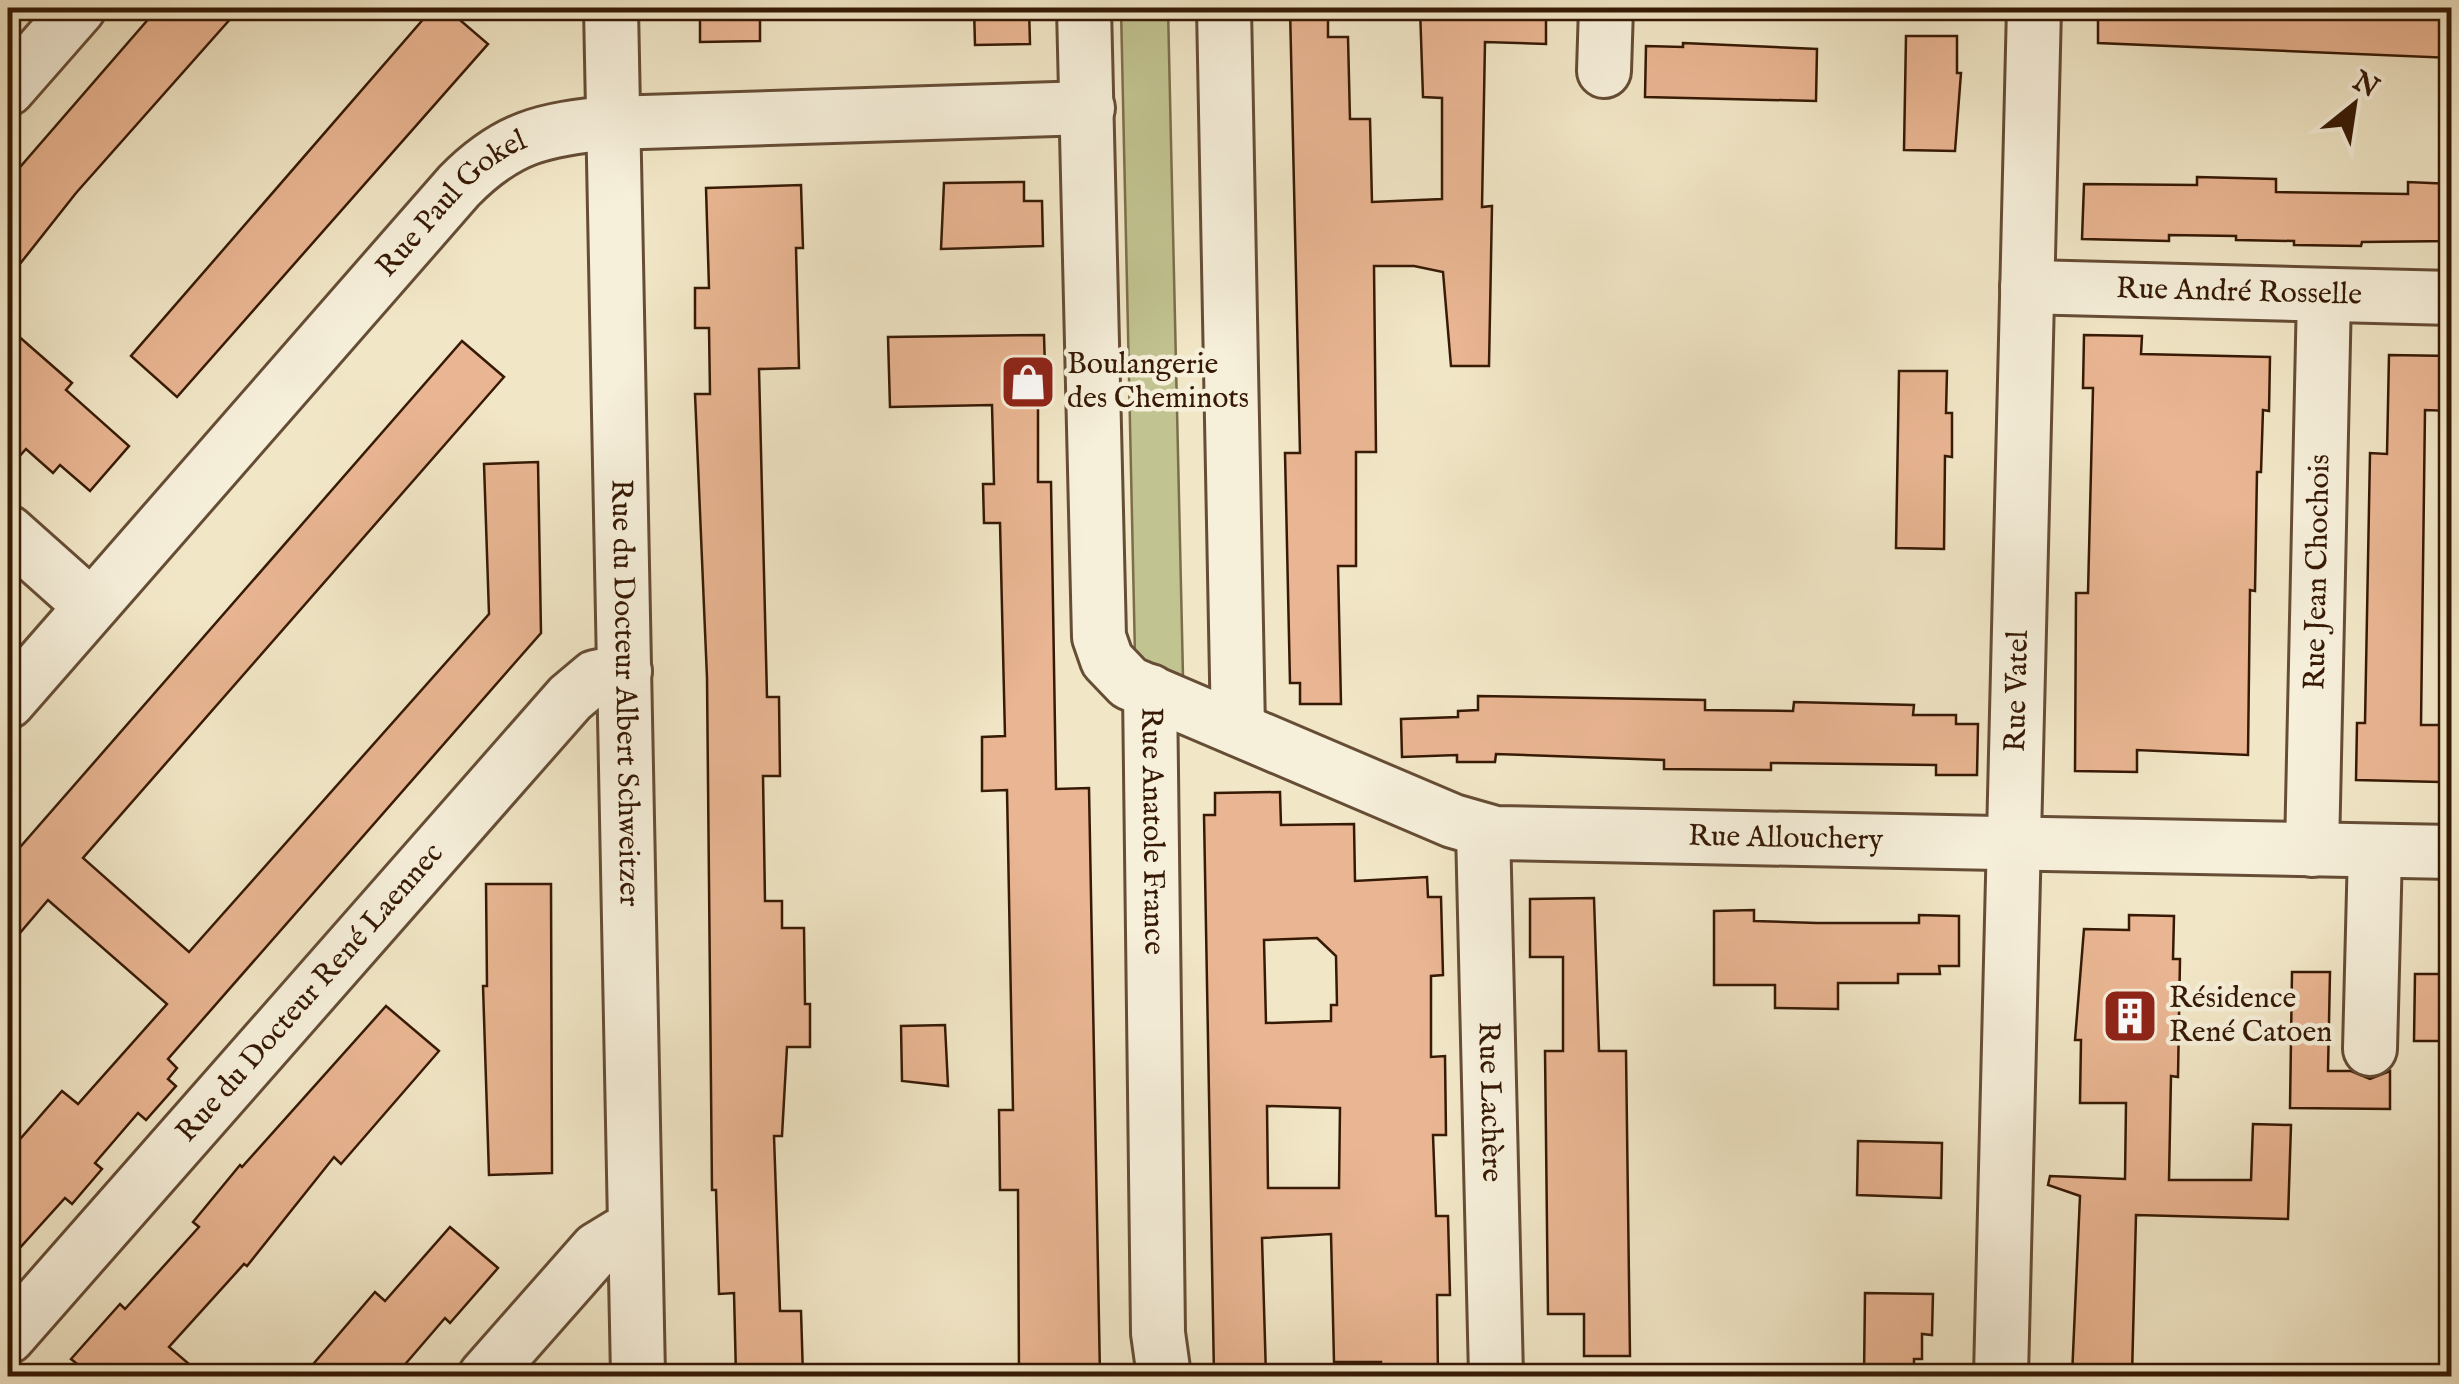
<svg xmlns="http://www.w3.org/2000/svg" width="2459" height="1384" viewBox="0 0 2459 1384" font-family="'IM FELL English',serif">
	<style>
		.green { fill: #c1c390; stroke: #7c6e4a; stroke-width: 2.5 }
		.building { fill: #e9b592; stroke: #371a05; stroke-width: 2.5; fill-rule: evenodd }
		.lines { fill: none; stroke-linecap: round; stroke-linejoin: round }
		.minor-casing { stroke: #664d35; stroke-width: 58 }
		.minor { stroke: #f6efda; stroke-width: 52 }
		.labels { text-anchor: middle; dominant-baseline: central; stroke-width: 9; stroke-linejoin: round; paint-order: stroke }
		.street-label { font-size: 30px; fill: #371a05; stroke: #f6efda }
		.poi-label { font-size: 30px; fill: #371a05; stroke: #f6efda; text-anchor: start }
	</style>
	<rect width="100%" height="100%" fill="#f1e6c6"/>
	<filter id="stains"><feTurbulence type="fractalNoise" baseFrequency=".002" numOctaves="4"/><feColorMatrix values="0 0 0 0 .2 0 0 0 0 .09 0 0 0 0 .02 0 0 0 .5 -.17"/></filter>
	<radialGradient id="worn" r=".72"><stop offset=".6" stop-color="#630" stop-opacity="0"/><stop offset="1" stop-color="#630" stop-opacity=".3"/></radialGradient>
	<path class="green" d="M 1121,8 L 1168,8 L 1183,676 L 1135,656 Z"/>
	<g class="building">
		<path d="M 158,8 L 240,8 L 76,193 L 8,279 L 8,181 Z"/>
		<path d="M 433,8 L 446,8 L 488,44 L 177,397 L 131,356 Z"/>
		<path d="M 700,8 L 760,8 L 760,41 L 700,42 Z"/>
		<path d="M 974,8 L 1029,8 L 1030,44 L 975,45 Z"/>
		<path d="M 1290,8 L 1328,8 L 1328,37 L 1348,37 L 1350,119 L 1370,119 L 1372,202 L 1442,199 L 1442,98 L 1423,97 L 1420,8 L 1546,8 L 1546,44 L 1485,42 L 1482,207 L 1492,206 L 1489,366 L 1451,366 L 1443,272 L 1414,266 L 1374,266 L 1376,452 L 1356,452 L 1356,566 L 1338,566 L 1341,704 L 1300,704 L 1300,683 L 1290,683 L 1285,453 L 1300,453 Z"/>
		<path d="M 2098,8 L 2452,8 L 2452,58 L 2098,43 Z"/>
		<path d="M 1906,36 L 1957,36 L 1957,73 L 1961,73 L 1955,151 L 1904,150 Z"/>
		<path d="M 1683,43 L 1817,49 L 1816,101 L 1645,97 L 1646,46 L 1683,47 Z"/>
		<path d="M 2197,177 L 2276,179 L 2276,192 L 2408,194 L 2408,182 L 2452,184 L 2452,241 L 2362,242 L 2361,246 L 2294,245 L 2294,241 L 2236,240 L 2236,236 L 2169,235 L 2169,241 L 2082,239 L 2084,184 L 2197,185 Z"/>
		<path d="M 1024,182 L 1024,201 L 1042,201 L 1043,246 L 941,249 L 944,183 Z"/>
		<path d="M 801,185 L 803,248 L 796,248 L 799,368 L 759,369 L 767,697 L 779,697 L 780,776 L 763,776 L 765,901 L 782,901 L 782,928 L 804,928 L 805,1004 L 810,1004 L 810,1047 L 787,1047 L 782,1136 L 774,1136 L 780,1311 L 801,1311 L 803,1376 L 736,1376 L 734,1293 L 719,1294 L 716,1190 L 712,1190 L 707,678 L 695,394 L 710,394 L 709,328 L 695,328 L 695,288 L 709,288 L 706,188 Z"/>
		<path d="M 8,327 L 72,383 L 66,390 L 129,446 L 90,491 L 60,465 L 53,473 L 26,449 L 8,469 Z"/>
		<path d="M 1044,335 L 1046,404 L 1038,404 L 1038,482 L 1051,482 L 1056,789 L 1089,788 L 1100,1376 L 1019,1376 L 1018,1190 L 1000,1190 L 999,1110 L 1013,1110 L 1007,790 L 982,791 L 982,737 L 1005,736 L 1000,523 L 984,523 L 983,484 L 994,484 L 992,405 L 890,407 L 888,337 Z"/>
		<path d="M 2084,335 L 2142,336 L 2141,354 L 2270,357 L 2269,411 L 2263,410 L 2261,472 L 2257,472 L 2255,591 L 2250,590 L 2248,755 L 2137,750 L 2137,772 L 2075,771 L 2076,593 L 2088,593 L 2093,388 L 2083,388 Z"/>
		<path d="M 462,341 L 504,377 L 83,858 L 189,952 L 489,614 L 484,464 L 538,462 L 541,633 L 168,1059 L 177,1068 L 168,1079 L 176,1086 L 146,1120 L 138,1113 L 95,1163 L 102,1169 L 72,1204 L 65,1198 L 8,1261 L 8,1153 L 62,1091 L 78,1104 L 167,1004 L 48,900 L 8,947 L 8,861 Z"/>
		<path d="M 2389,355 L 2452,356 L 2452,411 L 2425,410 L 2421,725 L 2442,725 L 2440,782 L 2356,780 L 2357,723 L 2365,723 L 2370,453 L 2387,454 Z"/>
		<path d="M 1899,371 L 1947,371 L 1946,413 L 1952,413 L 1952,457 L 1945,456 L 1944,549 L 1896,548 Z"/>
		<path d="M 1478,696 L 1705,700 L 1705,710 L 1793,711 L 1794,702 L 1914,705 L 1913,715 L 1956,715 L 1956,724 L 1978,724 L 1977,775 L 1936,775 L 1936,765 L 1771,763 L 1771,770 L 1664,769 L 1664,760 L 1496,754 L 1495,762 L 1457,762 L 1457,755 L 1402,757 L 1401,719 L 1458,717 L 1458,711 L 1478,710 Z"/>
		<path d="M 1280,792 L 1281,825 L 1354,824 L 1355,881 L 1427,877 L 1428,897 L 1441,897 L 1443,975 L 1431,976 L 1431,1057 L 1445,1056 L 1446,1135 L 1433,1135 L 1436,1216 L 1448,1216 L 1450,1295 L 1437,1295 L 1438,1376 L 1381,1376 L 1381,1362 L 1334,1362 L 1331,1234 L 1262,1238 L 1266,1376 L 1214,1376 L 1204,815 L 1215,815 L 1215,793 ZM 1317,938 L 1336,956 L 1337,1005 L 1331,1005 L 1331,1021 L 1266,1023 L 1264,940 ZM 1267,1106 L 1340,1108 L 1339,1188 L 1268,1188 Z"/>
		<path d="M 486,884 L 551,884 L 552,1173 L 489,1175 L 483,986 L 487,986 Z"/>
		<path d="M 1594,898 L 1599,1051 L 1626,1051 L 1630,1356 L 1584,1356 L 1584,1314 L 1548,1314 L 1545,1051 L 1563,1051 L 1563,957 L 1530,957 L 1530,899 Z"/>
		<path d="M 1754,910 L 1754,921 L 1817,923 L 1919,923 L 1919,915 L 1959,916 L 1959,966 L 1939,966 L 1940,974 L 1898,974 L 1898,983 L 1838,983 L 1838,1009 L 1775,1008 L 1775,985 L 1714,985 L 1714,911 Z"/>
		<path d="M 2129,915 L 2174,916 L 2173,959 L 2180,959 L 2178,1077 L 2171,1076 L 2169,1180 L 2251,1180 L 2253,1124 L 2291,1125 L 2288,1219 L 2136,1215 L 2132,1376 L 2072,1376 L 2080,1196 L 2048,1185 L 2050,1176 L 2125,1179 L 2126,1103 L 2080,1103 L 2081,1040 L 2075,1040 L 2084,929 L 2129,930 Z"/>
		<path d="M 2292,972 L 2330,972 L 2328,1071 L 2351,1071 L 2370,1079 L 2390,1071 L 2390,1109 L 2290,1108 Z"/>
		<path d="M 2415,974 L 2452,974 L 2452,1041 L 2414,1041 Z"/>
		<path d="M 386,1006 L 439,1051 L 341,1164 L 334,1157 L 247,1266 L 244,1264 L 169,1347 L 203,1376 L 92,1376 L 71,1359 L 120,1304 L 125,1309 L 199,1227 L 193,1222 L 240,1165 L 242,1167 Z"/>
		<path d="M 945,1025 L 948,1086 L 902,1081 L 901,1026 Z"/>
		<path d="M 1858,1141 L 1942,1143 L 1941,1198 L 1857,1195 Z"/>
		<path d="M 450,1227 L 498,1268 L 450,1323 L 445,1318 L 395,1376 L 303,1376 L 375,1292 L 385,1301 Z"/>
		<path d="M 1865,1293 L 1933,1294 L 1932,1335 L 1922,1334 L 1922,1359 L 1914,1359 L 1914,1376 L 1864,1376 Z"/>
	</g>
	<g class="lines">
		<g class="minor-casing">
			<g id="minor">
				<path id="s1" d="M 611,8 L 638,1376"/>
				<path id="s2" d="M 1084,8 L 1099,637 L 1107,660 L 1129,683 L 1453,821 L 1495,833 L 2452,852"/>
				<path d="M 1224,8 L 1238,729"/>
				<path d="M 1604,71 L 1606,8"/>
				<path d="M 8,89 L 79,8"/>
				<path id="s3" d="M 2027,287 L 2452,298"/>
				<path d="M 8,532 L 91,606"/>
				<path id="s4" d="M 1150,691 L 1158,1333 L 1164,1376"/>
				<path id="s5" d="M 8,702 L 459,186 C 507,137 544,129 611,123 L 1088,108"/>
				<path id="s6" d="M 1483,830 L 1496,1376"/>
				<path id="s7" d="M 2312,850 L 2324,295"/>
				<path d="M 2370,1049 L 2375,851"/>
				<path id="s8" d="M 8,1337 L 570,698 L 595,677 L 625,671"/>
				<path d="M 485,1376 L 597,1249 L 620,1235 L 634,1233"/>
				<path id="s9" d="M 2001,1376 L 2034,8"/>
			</g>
		</g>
		<use href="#minor" class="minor"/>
	</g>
	<defs>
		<g id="shop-square" transform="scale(2.875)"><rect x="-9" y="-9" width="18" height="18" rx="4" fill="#8f2418" stroke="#f6efda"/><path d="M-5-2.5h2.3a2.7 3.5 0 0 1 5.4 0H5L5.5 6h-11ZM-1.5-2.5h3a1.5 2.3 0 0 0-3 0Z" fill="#fff"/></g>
		<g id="building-square" transform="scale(2.875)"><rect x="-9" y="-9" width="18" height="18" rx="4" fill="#8f2418" stroke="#f6efda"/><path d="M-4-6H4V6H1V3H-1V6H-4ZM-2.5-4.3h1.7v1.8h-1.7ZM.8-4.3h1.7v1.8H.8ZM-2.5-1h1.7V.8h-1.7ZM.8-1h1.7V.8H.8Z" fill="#fff"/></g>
	</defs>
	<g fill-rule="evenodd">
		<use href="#shop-square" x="1028" y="382"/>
		<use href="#building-square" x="2130" y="1016"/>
	</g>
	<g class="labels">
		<g class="street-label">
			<text stroke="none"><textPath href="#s5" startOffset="668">Rue Paul Gokel</textPath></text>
			<text stroke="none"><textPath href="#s3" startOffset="212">Rue André Rosselle</textPath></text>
			<text stroke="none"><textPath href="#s7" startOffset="278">Rue Jean Chochois</textPath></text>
			<text stroke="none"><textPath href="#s1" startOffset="685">Rue du Docteur Albert Schweitzer</textPath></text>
			<text stroke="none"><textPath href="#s9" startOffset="685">Rue Vatel</textPath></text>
			<text stroke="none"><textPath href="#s4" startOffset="140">Rue Anatole France</textPath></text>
			<text stroke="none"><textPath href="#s2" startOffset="1372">Rue Allouchery</textPath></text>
			<text stroke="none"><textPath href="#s8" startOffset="458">Rue du Docteur René Laennec</textPath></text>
			<text stroke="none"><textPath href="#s6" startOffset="272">Rue Lachère</textPath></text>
		</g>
		<g class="poi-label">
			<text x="1067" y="365">Boulangerie<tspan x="1067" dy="34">des Cheminots</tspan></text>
			<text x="2169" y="999">Résidence<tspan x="2169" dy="34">René Catoen</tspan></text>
		</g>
	</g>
	<rect width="2459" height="1384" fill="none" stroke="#f1e6c6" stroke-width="40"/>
	<rect x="10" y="10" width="2439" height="1364" fill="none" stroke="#371a05" stroke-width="5"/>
	<rect x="20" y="20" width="2419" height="1344" fill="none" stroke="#371a05" stroke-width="2.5"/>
	<g transform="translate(2354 105) rotate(30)" stroke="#f6efda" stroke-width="8" paint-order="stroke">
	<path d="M0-8L18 38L0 25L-18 38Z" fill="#371a05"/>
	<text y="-15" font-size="28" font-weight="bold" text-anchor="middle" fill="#371a05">N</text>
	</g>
	<rect width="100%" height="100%" filter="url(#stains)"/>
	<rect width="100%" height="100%" fill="url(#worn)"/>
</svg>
